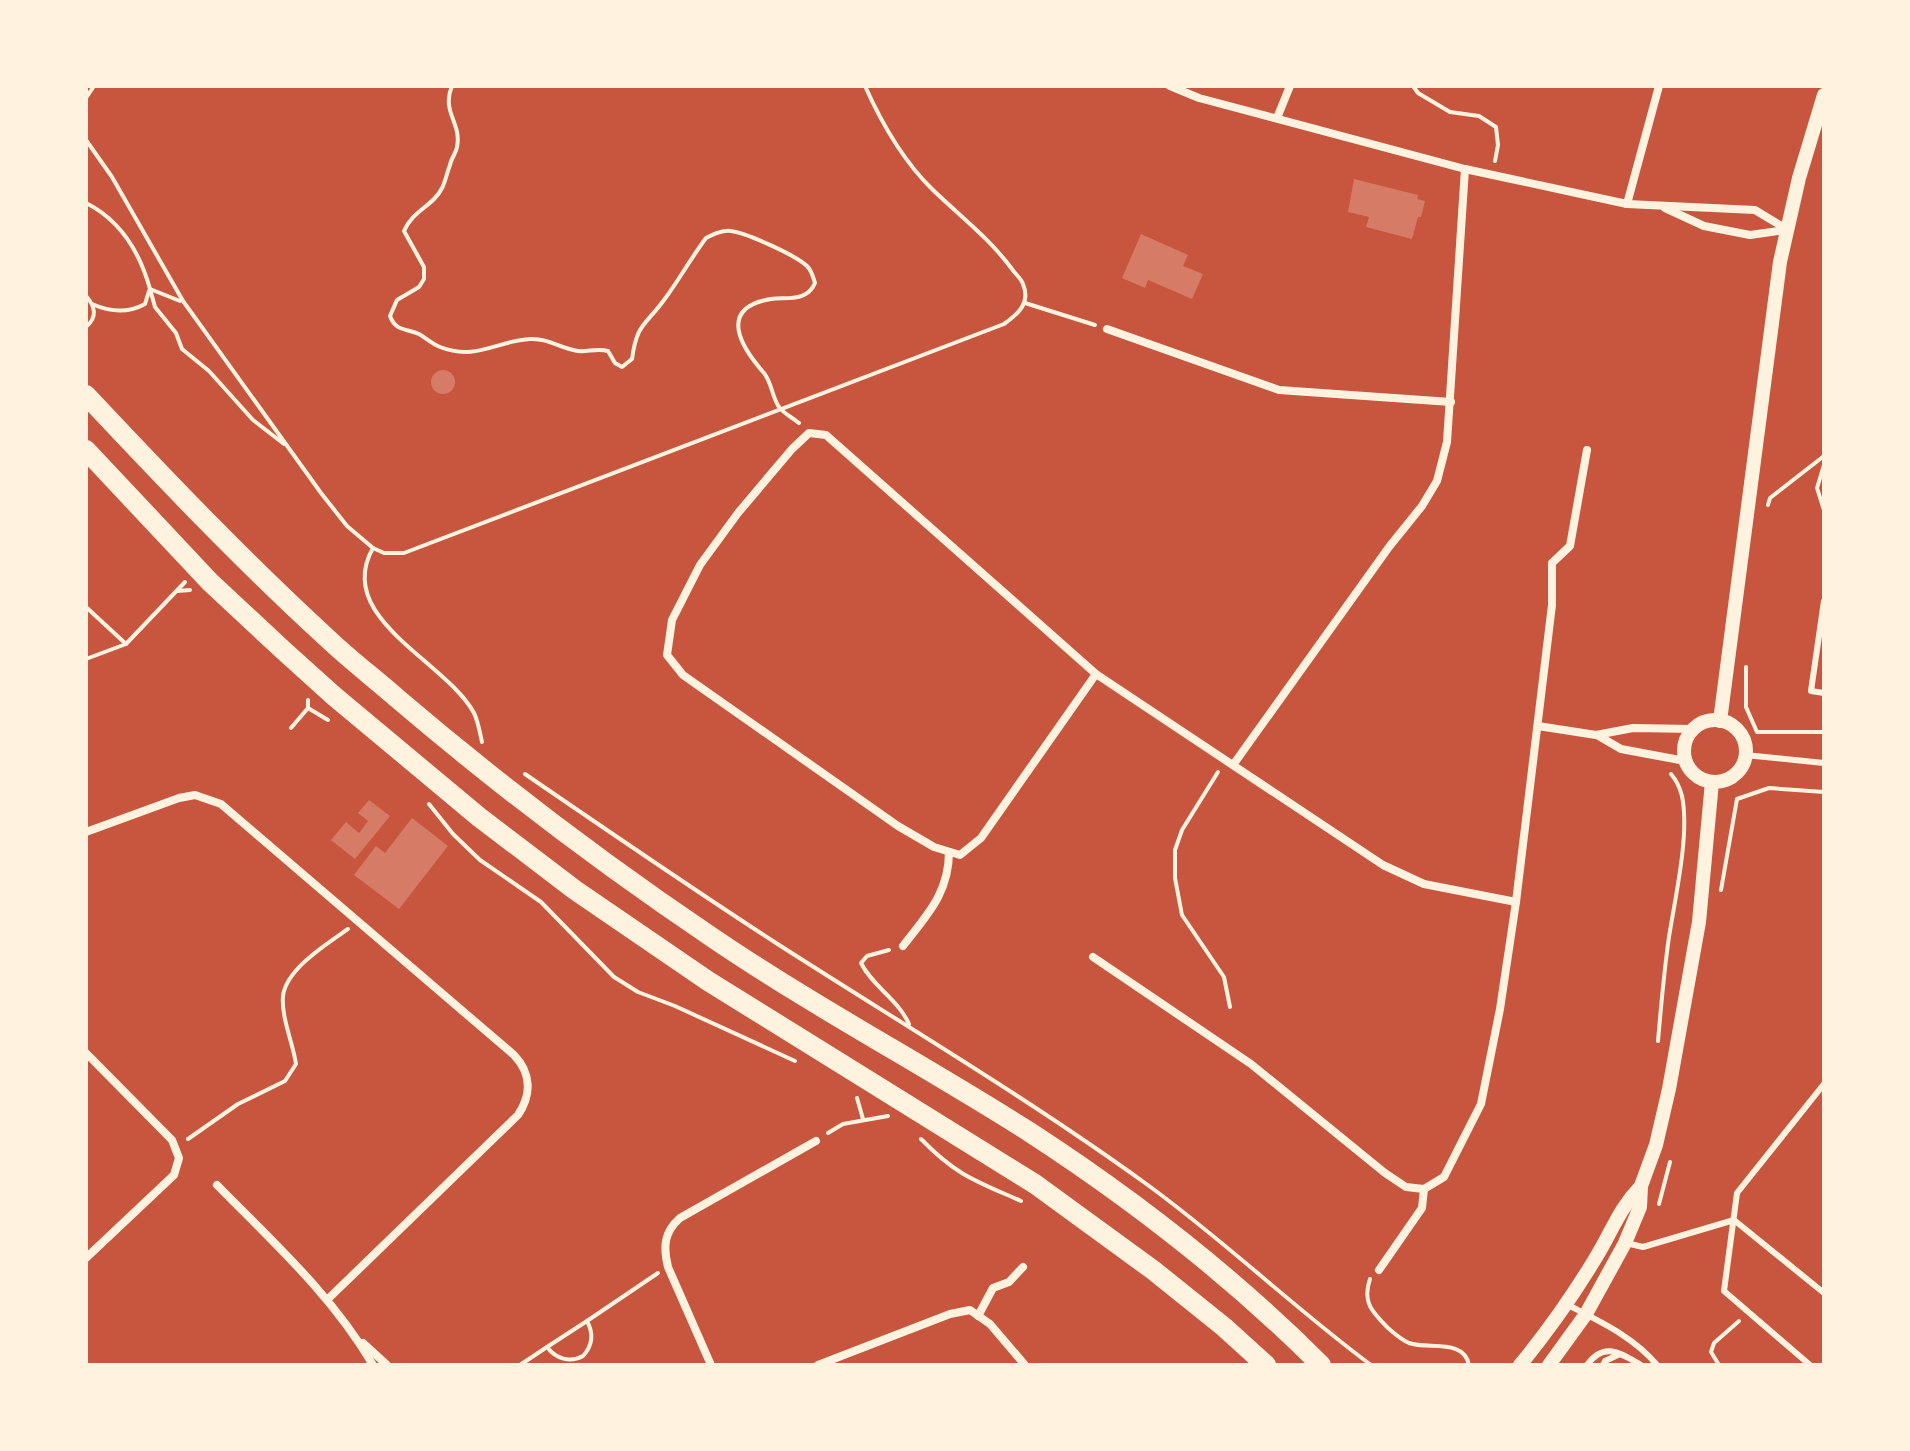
<svg xmlns="http://www.w3.org/2000/svg" width="1910" height="1451" viewBox="0 0 1910 1451" font-family="Quicksand,sans-serif">
	<style>
		.building { fill: #d67c66 }
		.lines { fill: none; stroke-linecap: round; stroke-linejoin: round }
		.path { stroke: #fff3e0; stroke-width: 4 }
		.service { stroke: #fff3e0; stroke-width: 6 }
		.minor { stroke: #fff3e0; stroke-width: 8 }
		.tertiary { stroke: #fff3e0; stroke-width: 14 }
		.primary { stroke: #fff3e0; stroke-width: 20 }
	</style>
	<rect width="100%" height="100%" fill="#c8553d"/>
	<g class="building">
		<path d="M 1354,179 L 1418,195 L 1417,199 L 1425,201 L 1421,217 L 1418,217 L 1412,239 L 1366,227 L 1369,217 L 1348,212 Z"/>
		<path d="M 1141,234 L 1188,255 L 1183,266 L 1203,274 L 1192,299 L 1148,280 L 1145,288 L 1122,278 Z"/>
		<circle cx="443" cy="382" r="12"/>
		<path d="M 369,800 L 390,816 L 355,859 L 331,840 L 346,822 L 359,833 L 368,821 L 358,813 Z"/>
		<path d="M 412,818 L 448,846 L 399,909 L 354,875 L 376,846 L 385,853 Z"/>
	</g>
	<g class="lines">
		<g class="path">
			<path d="M 452,86 C 441,112 462,123 457,147 C 456,153 451,159 450,165 C 445,178 445,188 434,199 C 423,210 411,215 404,231 L 424,267 L 424,279 L 419,287 L 397,300 L 390,316 C 396,332 406,328 419,334 C 426,338 432,344 440,347 C 476,361 496,341 530,339 C 549,338 561,349 578,351 C 588,352 597,348 608,351 L 615,363 L 622,367 L 632,359 C 637,323 645,326 664,300 C 679,280 691,258 706,238 C 714,234 722,230 731,231 C 747,233 795,255 807,266 C 812,271 813,277 815,283 C 807,302 787,297 771,299 C 717,308 741,347 764,373 C 772,383 772,397 779,407 C 783,413 793,418 799,423"/>
			<path d="M 1413,86 L 1418,93 L 1450,112 L 1479,116 L 1496,127 L 1498,145 L 1495,161"/>
			<path d="M 86,98 L 94,86"/>
			<path d="M 86,140 L 112,177 L 183,301 L 321,493 L 347,526 L 373,548 L 384,553 L 404,553 L 1004,324 C 1018,314 1031,303 1023,284 C 1021,278 1015,274 1012,269 C 989,238 960,216 933,190 C 903,161 882,124 865,86"/>
			<path d="M 86,203 C 120,220 140,253 150,289 L 180,301"/>
			<path d="M 150,289 L 155,307 L 176,333 L 182,349 L 209,371 L 253,420 L 284,444"/>
			<path d="M 86,296 C 95,306 98,317 86,327"/>
			<path d="M 1025,303 L 1095,325"/>
			<path d="M 92,304 C 110,312 127,314 145,304 L 149,291"/>
			<path d="M 1824,465 L 1817,488 L 1824,510"/>
			<path d="M 1768,505 L 1770,498 L 1824,456"/>
			<path d="M 373,548 C 333,618 446,661 474,713 C 478,721 480,733 482,742"/>
			<path d="M 177,591 L 190,590"/>
			<path d="M 86,607 L 126,644 L 185,582"/>
			<path d="M 86,659 L 126,644"/>
			<path d="M 1746,667 L 1746,707 L 1757,732 L 1824,732"/>
			<path d="M 308,700 L 308,708 L 328,720"/>
			<path d="M 291,728 L 308,708"/>
			<path d="M 1218,772 L 1182,830 L 1175,850 L 1175,878 L 1182,915 L 1224,977 L 1230,1007"/>
			<path d="M 525,774 C 608,831 691,888 776,943 C 899,1022 1026,1097 1145,1183 C 1224,1240 1294,1308 1371,1365"/>
			<path d="M 429,804 L 453,834 L 480,860 L 541,902 L 614,977 L 638,992 L 675,1006 L 795,1061"/>
			<path d="M 1721,890 L 1737,799 L 1769,788 L 1824,792"/>
			<path d="M 889,950 L 867,956 L 861,963 C 873,987 897,998 909,1024"/>
			<path d="M 1658,1041 C 1661,1006 1664,971 1669,937 C 1675,898 1690,834 1682,796 C 1680,788 1677,781 1671,774"/>
			<path d="M 857,1098 L 863,1119"/>
			<path d="M 828,1133 L 843,1124 L 888,1116"/>
			<path d="M 188,1139 L 238,1104 L 285,1081 L 296,1064 C 293,1043 281,1017 283,996 C 286,969 328,943 348,929"/>
			<path d="M 921,1139 C 957,1176 976,1181 1021,1201"/>
			<path d="M 1659,1204 L 1670,1162"/>
			<path d="M 1370,1279 C 1362,1302 1372,1312 1388,1328 C 1395,1334 1400,1339 1409,1343 C 1428,1350 1464,1338 1469,1365"/>
			<path d="M 547,1347 L 587,1321"/>
			<path d="M 520,1365 L 547,1347 C 556,1359 570,1363 583,1356 C 593,1345 594,1334 587,1321 L 658,1273"/>
			<path d="M 1719,1365 L 1711,1352 L 1714,1343 L 1739,1321"/>
		</g>
		<g class="service">
			<path d="M 1824,601 L 1811,691 L 1824,693"/>
			<path d="M 1745,755 L 1824,763"/>
			<path d="M 1734,1220 L 1824,1293"/>
			<path d="M 1626,1243 L 1643,1247 L 1734,1220"/>
			<path d="M 1568,1305 C 1599,1321 1634,1337 1657,1365"/>
			<path d="M 1587,1365 C 1604,1341 1620,1353 1641,1365"/>
			<path d="M 1603,1365 L 1605,1361 L 1620,1354"/>
			<path d="M 1810,1365 L 1724,1291 L 1737,1193 L 1824,1084"/>
		</g>
		<g class="minor">
			<path d="M 1170,86 L 1199,98 L 1465,169 L 1627,204 L 1755,210 L 1788,230"/>
			<path d="M 1277,118 L 1290,86"/>
			<path d="M 1627,204 L 1659,86"/>
			<path d="M 1665,208 L 1704,226 L 1750,235 L 1786,230"/>
			<path d="M 1107,329 L 1279,390 L 1451,402"/>
			<path d="M 1096,674 L 981,838 L 960,855 L 934,847 L 898,826 L 683,675 L 667,655 L 672,620 L 700,565 L 738,513 L 792,449 L 809,433 L 826,435 L 1096,674 L 1383,865 L 1424,884 L 1516,902"/>
			<path d="M 1538,726 L 1596,735 L 1633,728 L 1693,729"/>
			<path d="M 1597,735 L 1621,749 L 1685,761"/>
			<path d="M 1233,765 L 1389,547 L 1422,506 L 1437,481 L 1447,442 L 1465,169"/>
			<path d="M 86,832 L 179,798 L 195,795 L 221,804 L 514,1055 C 531,1073 532,1094 518,1115 L 328,1299"/>
			<path d="M 903,946 C 927,915 949,893 949,852"/>
			<path d="M 1093,957 L 1251,1064 L 1385,1173 L 1406,1187 L 1424,1189"/>
			<path d="M 86,1053 L 172,1140 L 179,1158 L 174,1175 L 86,1258"/>
			<path d="M 217,1185 C 273,1242 332,1295 373,1365"/>
			<path d="M 1379,1270 L 1422,1208 L 1424,1189 L 1444,1177 L 1481,1104 L 1500,1009 L 1516,902 L 1552,605 L 1552,563 L 1570,546 L 1587,450"/>
			<path d="M 978,1316 L 993,1288 L 1009,1282 L 1023,1267"/>
			<path d="M 363,1343 L 387,1365"/>
			<path d="M 711,1365 L 668,1267 C 663,1247 664,1232 680,1218 L 816,1141"/>
			<path d="M 818,1365 L 950,1314 L 970,1310 L 990,1324 L 1025,1365"/>
		</g>
		<g class="tertiary">
			<circle cx="1715" cy="751" r="31"/>
			<path d="M 1720,721 L 1780,262 L 1799,178 L 1824,95"/>
			<path d="M 1520,1365 C 1548,1331 1572,1297 1595,1259 C 1612,1232 1618,1210 1641,1186"/>
			<path d="M 1549,1365 L 1586,1314 L 1625,1243 L 1640,1207 L 1641,1186 L 1656,1145 L 1669,1089 L 1699,922 L 1712,782"/>
		</g>
		<g class="primary">
			<path d="M 86,395 C 164,478 242,560 326,637 C 349,659 374,678 398,699 C 499,785 603,864 713,938 C 816,1008 926,1066 1031,1133 C 1134,1200 1234,1278 1321,1365"/>
			<path d="M 86,450 L 210,582 L 283,650 L 334,696 L 479,817 L 575,890 L 708,981 L 1035,1184 L 1153,1270 L 1224,1327 L 1266,1365"/>
		</g>
	</g>
	<rect width="1910" height="1451" fill="none" stroke="#fff3e0" stroke-width="176"/>
</svg>
